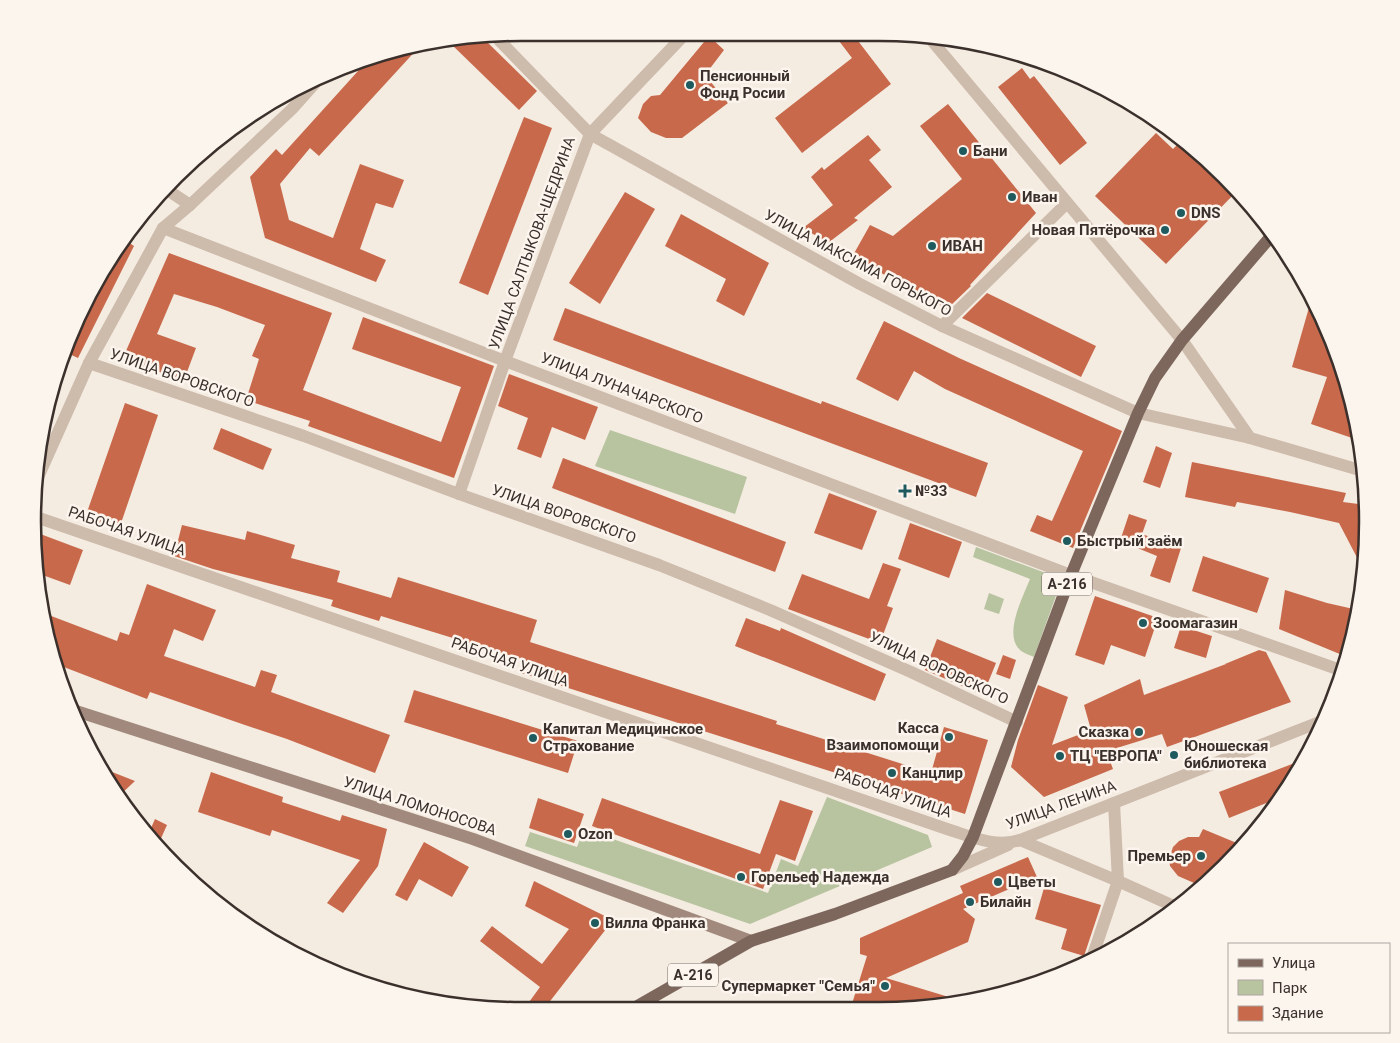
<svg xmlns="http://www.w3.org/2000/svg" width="1400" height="1043" viewBox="0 0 1400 1043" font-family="Roboto,sans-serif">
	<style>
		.green { fill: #b8c4a0 }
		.building { fill: #c8694b }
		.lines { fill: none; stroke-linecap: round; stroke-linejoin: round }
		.street { stroke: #cdbbac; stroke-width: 12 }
		.secondary { stroke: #a18a7d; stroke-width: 12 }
		.primary { stroke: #7d675c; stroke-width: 12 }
		.poi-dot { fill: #1f5a5e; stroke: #fbf5ee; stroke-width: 2 }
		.labels { text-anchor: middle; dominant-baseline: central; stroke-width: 5; stroke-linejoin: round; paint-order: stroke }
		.shield { fill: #fbf5ee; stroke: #756b66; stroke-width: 1 }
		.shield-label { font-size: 14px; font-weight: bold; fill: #3b302b }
		.poi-label { font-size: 15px; font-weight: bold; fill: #3b302b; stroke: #fbf5ee; text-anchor: start }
		.street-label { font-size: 15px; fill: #3b302b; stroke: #fbf5ee }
		.rim { fill: none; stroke: #3b302b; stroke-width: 2.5 }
	</style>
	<rect width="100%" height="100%" fill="#f4ebe1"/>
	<g class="green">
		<path d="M 610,430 L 747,477 L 735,514 L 595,466 Z"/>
		<path d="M 976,547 L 1062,579 L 1034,657 C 1030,655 1023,653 1020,650 C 1003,634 1023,597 1030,579 L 973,557 Z"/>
		<path d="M 989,593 L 1004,599 L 999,614 L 984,609 Z"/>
		<path d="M 827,797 L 928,835 L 932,847 L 750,924 L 525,846 L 530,832 L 577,847 L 584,829 L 768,893 L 781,859 L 798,866 Z"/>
	</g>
	<g class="building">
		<path d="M 833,33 L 852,33 L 891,84 L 802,153 L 775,118 L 852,58 Z"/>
		<path d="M 709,36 L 724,50 L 705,75 L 728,103 L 682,138 L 666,138 L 651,132 L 638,118 L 643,104 L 651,96 L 660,95 Z"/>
		<path d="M 483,38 L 537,91 L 519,110 L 449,42 Z"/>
		<path d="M 420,46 L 319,156 L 310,148 L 280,184 L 289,220 L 333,238 L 360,164 L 404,180 L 393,208 L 376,203 L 360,249 L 386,260 L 376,282 L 265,238 L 250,177 L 276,149 L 282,155 L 368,60 L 395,49 Z"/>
		<path d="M 1022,68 L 1030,79 L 1034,76 L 1087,143 L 1060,165 L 998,87 Z"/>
		<path d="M 948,104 L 1036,213 L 970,285 L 971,286 L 947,309 L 852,257 L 870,225 L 893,236 L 962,179 L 920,126 Z"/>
		<path d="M 524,117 L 552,128 L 488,295 L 459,283 Z"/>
		<path d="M 1156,133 L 1173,149 L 1182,140 L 1201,154 L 1236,192 L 1166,264 L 1095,196 Z"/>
		<path d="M 868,135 L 881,150 L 869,160 L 892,187 L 854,218 L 858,220 L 828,243 L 803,228 L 833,205 L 811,177 L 822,167 L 824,170 Z"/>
		<path d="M 625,192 L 655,209 L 600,304 L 569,283 Z"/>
		<path d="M 681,214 L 769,263 L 744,316 L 716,301 L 726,279 L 665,246 Z"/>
		<path d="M 128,242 L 134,246 L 78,358 L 67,353 L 83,305 Z"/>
		<path d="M 169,253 L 332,313 L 303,390 L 441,442 L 461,387 L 352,349 L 363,317 L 494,366 L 454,478 L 308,426 L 310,421 L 246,400 L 259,359 L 252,356 L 265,325 L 217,307 L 174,294 L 157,334 L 196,348 L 184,380 L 122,360 Z"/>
		<path d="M 987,293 L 1096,346 L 1081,377 L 962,318 Z"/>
		<path d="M 1312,297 L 1317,305 L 1351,395 L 1358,440 L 1311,424 L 1327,377 L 1292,367 Z"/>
		<path d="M 565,308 L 821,404 L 822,401 L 988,463 L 976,497 L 553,340 Z"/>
		<path d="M 884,321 L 959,358 L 1122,431 L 1073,548 L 1030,531 L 1037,515 L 1052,521 L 1083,451 L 945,389 L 914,371 L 898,401 L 856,379 Z"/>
		<path d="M 509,374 L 598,407 L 585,440 L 552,427 L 541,458 L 517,449 L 528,418 L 498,406 Z"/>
		<path d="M 125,403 L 158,415 L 119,529 L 85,518 Z"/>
		<path d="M 221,428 L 272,449 L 263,470 L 213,449 Z"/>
		<path d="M 1156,446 L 1172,453 L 1160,488 L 1143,482 Z"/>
		<path d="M 563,458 L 786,542 L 775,572 L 552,488 Z"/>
		<path d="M 1192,462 L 1346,493 L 1343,502 L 1366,505 L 1364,571 L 1339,523 L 1290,512 L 1237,502 L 1235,507 L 1185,497 Z"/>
		<path d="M 829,493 L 877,511 L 862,550 L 814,533 Z"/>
		<path d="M 1129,514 L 1147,520 L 1142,534 L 1181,548 L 1170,583 L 1150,576 L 1157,556 L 1120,541 Z"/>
		<path d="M 910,523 L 962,542 L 949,578 L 898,559 Z"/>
		<path d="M 182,525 L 245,540 L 247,531 L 295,545 L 291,558 L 340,571 L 337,582 L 391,598 L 398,577 L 537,620 L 530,642 L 777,721 L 776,724 L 931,773 L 944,727 L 988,740 L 965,814 L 521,673 L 525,660 L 381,616 L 379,621 L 331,606 L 333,600 L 213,569 L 174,556 Z"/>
		<path d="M 35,532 L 83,550 L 70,585 L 37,573 L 34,554 Z"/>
		<path d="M 1203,556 L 1269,578 L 1257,613 L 1192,591 Z"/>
		<path d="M 883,563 L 901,569 L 887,606 L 893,608 L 880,643 L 788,609 L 802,574 L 869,599 Z"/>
		<path d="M 147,584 L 216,610 L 203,641 L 174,629 L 164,656 L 255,687 L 261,670 L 277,675 L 271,692 L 390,735 L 375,773 L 287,739 L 242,724 L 150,692 L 147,699 L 56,664 L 46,614 L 117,641 L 120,632 L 129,635 Z"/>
		<path d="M 1285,590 L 1327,603 L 1358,610 L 1347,657 L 1279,629 Z"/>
		<path d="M 1095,596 L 1158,618 L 1145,657 L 1111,645 L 1104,665 L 1075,655 Z"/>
		<path d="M 746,618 L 780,631 L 781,628 L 886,674 L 875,701 L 735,646 Z"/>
		<path d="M 1181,626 L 1212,636 L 1206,658 L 1174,648 Z"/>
		<path d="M 937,639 L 996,663 L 983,695 L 925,670 Z"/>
		<path d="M 1259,650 L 1266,652 L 1291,702 L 1167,747 L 1162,734 L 1120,747 L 1107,753 L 1113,769 L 1044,797 L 1011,767 L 1018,740 L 1038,685 L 1068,697 L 1052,745 L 1091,730 L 1084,705 L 1140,679 L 1144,695 L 1226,664 L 1225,664 Z"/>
		<path d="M 1003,655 L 1016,660 L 1010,679 L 996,674 Z"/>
		<path d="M 414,690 L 578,741 L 568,773 L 404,722 Z"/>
		<path d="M 1305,759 L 1302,766 L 1279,798 L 1229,818 L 1219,792 Z"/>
		<path d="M 107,770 L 135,781 L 120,795 Z"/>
		<path d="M 211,772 L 283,797 L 282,802 L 340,821 L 342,815 L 387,829 L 378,866 L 343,913 L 327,903 L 360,860 L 272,830 L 270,836 L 198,812 Z"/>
		<path d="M 538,798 L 584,814 L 574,843 L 529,828 Z"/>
		<path d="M 602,798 L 760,854 L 780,800 L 813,811 L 795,861 L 776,854 L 763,889 L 592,826 Z"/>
		<path d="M 155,819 L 167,825 L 158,845 L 148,835 Z"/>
		<path d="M 1203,829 L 1244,846 L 1201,886 L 1178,876 L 1170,866 L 1169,859 L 1173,847 L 1179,841 L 1188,837 L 1199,837 Z"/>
		<path d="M 424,842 L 469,867 L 452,897 L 419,879 L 407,901 L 395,895 Z"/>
		<path d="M 1028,857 L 1037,877 L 963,909 L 975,919 L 968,942 L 886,978 L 962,1001 L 943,1006 L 851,1007 L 867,956 L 860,954 L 860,938 L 963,893 L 960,886 Z"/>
		<path d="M 534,881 L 613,920 L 544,1009 L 524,1009 L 540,987 L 480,941 L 492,926 L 542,964 L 569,929 L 525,906 Z"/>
		<path d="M 1044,888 L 1101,905 L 1084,956 L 1061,949 L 1067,929 L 1035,919 Z"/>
	</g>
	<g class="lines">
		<g class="street">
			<path d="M 495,36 L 590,134 L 860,284 L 942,326 L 1138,413 L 1250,438"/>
			<path d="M 928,36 L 1182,340 L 1250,438 L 1363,471"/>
			<path d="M 166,189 L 190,205"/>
			<path d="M 163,228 L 505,361 L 1071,575 L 1343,671"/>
			<path d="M 942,326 L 1067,203"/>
			<path d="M 89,363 L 304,436 L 459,494 L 659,565 L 770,610 L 911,672 L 1017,722"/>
			<path d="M 39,475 L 89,363 L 163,228 L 190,205 L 292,109 L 316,82"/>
			<path d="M 459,494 L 505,361 L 590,134 L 686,33"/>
			<path d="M 36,517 L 950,830 C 972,837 997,848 1020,840 L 1322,721"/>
			<path d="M 1020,840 L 1118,881 L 1178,908"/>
			<path d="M 952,870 L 1008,845"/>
			<path d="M 1092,958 L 1118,881 L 1114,803"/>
		</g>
		<path class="secondary" d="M 76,711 L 473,839 L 751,941"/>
		<path class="primary" d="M 634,1008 L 751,941 L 835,914 L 952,870 L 963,856 L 973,837 L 1071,575 L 1138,413 L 1155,378 L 1182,340 L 1273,234"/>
	</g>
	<g class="poi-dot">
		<circle cx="690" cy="85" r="5"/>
		<circle cx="963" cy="151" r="5"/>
		<circle cx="1012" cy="197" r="5"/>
		<circle cx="1181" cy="213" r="5"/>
		<circle cx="1165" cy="230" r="5"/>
		<circle cx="932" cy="246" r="5"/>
		<path d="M902.5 483.5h5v5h5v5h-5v5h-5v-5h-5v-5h5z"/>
		<circle cx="1067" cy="541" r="5"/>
		<circle cx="1143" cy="623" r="5"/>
		<circle cx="1139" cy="732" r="5"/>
		<circle cx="949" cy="737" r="5"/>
		<circle cx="533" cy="738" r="5"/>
		<circle cx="1174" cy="755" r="5"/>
		<circle cx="1060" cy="756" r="5"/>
		<circle cx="892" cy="773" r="5"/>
		<circle cx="568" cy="834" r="5"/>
		<circle cx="1201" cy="856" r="5"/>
		<circle cx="741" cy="877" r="5"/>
		<circle cx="998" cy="882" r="5"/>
		<circle cx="970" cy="902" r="5"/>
		<circle cx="595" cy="923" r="5"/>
		<circle cx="885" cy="986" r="5"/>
	</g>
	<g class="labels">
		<g class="shield">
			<rect x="1042" y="572.5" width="50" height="23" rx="4"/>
			<rect x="668" y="963.5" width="50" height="23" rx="4"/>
		</g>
		<g class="shield-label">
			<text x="1067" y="584">А-216</text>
			<text x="693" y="975">А-216</text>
		</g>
		<g class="poi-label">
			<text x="700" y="76">Пенсионный<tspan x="700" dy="17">Фонд Росии</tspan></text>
			<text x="973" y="151">Бани</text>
			<text x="1022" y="197">Иван</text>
			<text x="1191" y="213">DNS</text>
			<text x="1155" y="230" text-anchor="end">Новая Пятёрочка</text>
			<text x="942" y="246">ИВАН</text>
			<text x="915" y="491">№33</text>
			<text x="1077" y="541">Быстрый заём</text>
			<text x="1153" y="623">Зоомагазин</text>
			<text x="939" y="728" text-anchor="end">Касса<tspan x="939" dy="17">Взаимопомощи</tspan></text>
			<text x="543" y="729">Капитал Медицинское<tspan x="543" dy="17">Страхование</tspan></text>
			<text x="1129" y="732" text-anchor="end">Сказка</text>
			<text x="1184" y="746">Юношеская<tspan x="1184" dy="17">библиотека</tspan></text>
			<text x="1070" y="756">ТЦ "ЕВРОПА"</text>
			<text x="902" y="773">Канцлир</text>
			<text x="578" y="834">Ozon</text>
			<text x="1191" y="856" text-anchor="end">Премьер</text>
			<text x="751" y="877">Горельеф Надежда</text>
			<text x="1008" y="882">Цветы</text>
			<text x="980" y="902">Билайн</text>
			<text x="605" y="923">Вилла Франка</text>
			<text x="875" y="986" text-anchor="end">Супермаркет "Семья"</text>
		</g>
		<g class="street-label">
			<text transform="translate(532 243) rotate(-70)">УЛИЦА САЛТЫКОВА-ЩЕДРИНА</text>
			<text transform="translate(858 263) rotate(28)">УЛИЦА МАКСИМА ГОРЬКОГО</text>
			<text transform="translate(182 378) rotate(19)">УЛИЦА ВОРОВСКОГО</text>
			<text transform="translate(622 388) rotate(21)">УЛИЦА ЛУНАЧАРСКОГО</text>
			<text transform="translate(564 514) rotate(19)">УЛИЦА ВОРОВСКОГО</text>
			<text transform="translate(127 531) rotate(19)">РАБОЧАЯ УЛИЦА</text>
			<text transform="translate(510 662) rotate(19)">РАБОЧАЯ УЛИЦА</text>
			<text transform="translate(939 668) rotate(25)">УЛИЦА ВОРОВСКОГО</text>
			<text transform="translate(893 793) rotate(19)">РАБОЧАЯ УЛИЦА</text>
			<text transform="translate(1061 805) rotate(-20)">УЛИЦА ЛЕНИНА</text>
			<text transform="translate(420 806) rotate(18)">УЛИЦА ЛОМОНОСОВА</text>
		</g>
	</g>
	<path d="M0 0H1400V1043H0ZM521 41H879A480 480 0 0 1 1359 521V522A480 480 0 0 1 879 1002H521A480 480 0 0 1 41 522V521A480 480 0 0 1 521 41Z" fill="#fbf5ee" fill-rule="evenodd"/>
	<path class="rim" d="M521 41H879A480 480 0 0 1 1359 521V522A480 480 0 0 1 879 1002H521A480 480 0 0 1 41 522V521A480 480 0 0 1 521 41Z"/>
	<rect x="1228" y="943" width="162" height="90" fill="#fbf5ee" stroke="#aea6a0"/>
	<rect x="1238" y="959" width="25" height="8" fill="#7d675c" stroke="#aea6a0"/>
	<text x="1272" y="968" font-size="15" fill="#3b302b">Улица</text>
	<rect x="1238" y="980" width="25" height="15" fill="#b8c4a0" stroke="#aea6a0"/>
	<text x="1272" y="993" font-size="15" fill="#3b302b">Парк</text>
	<rect x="1238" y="1006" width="25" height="15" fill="#c8694b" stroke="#aea6a0"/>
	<text x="1272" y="1018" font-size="15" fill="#3b302b">Здание</text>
</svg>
